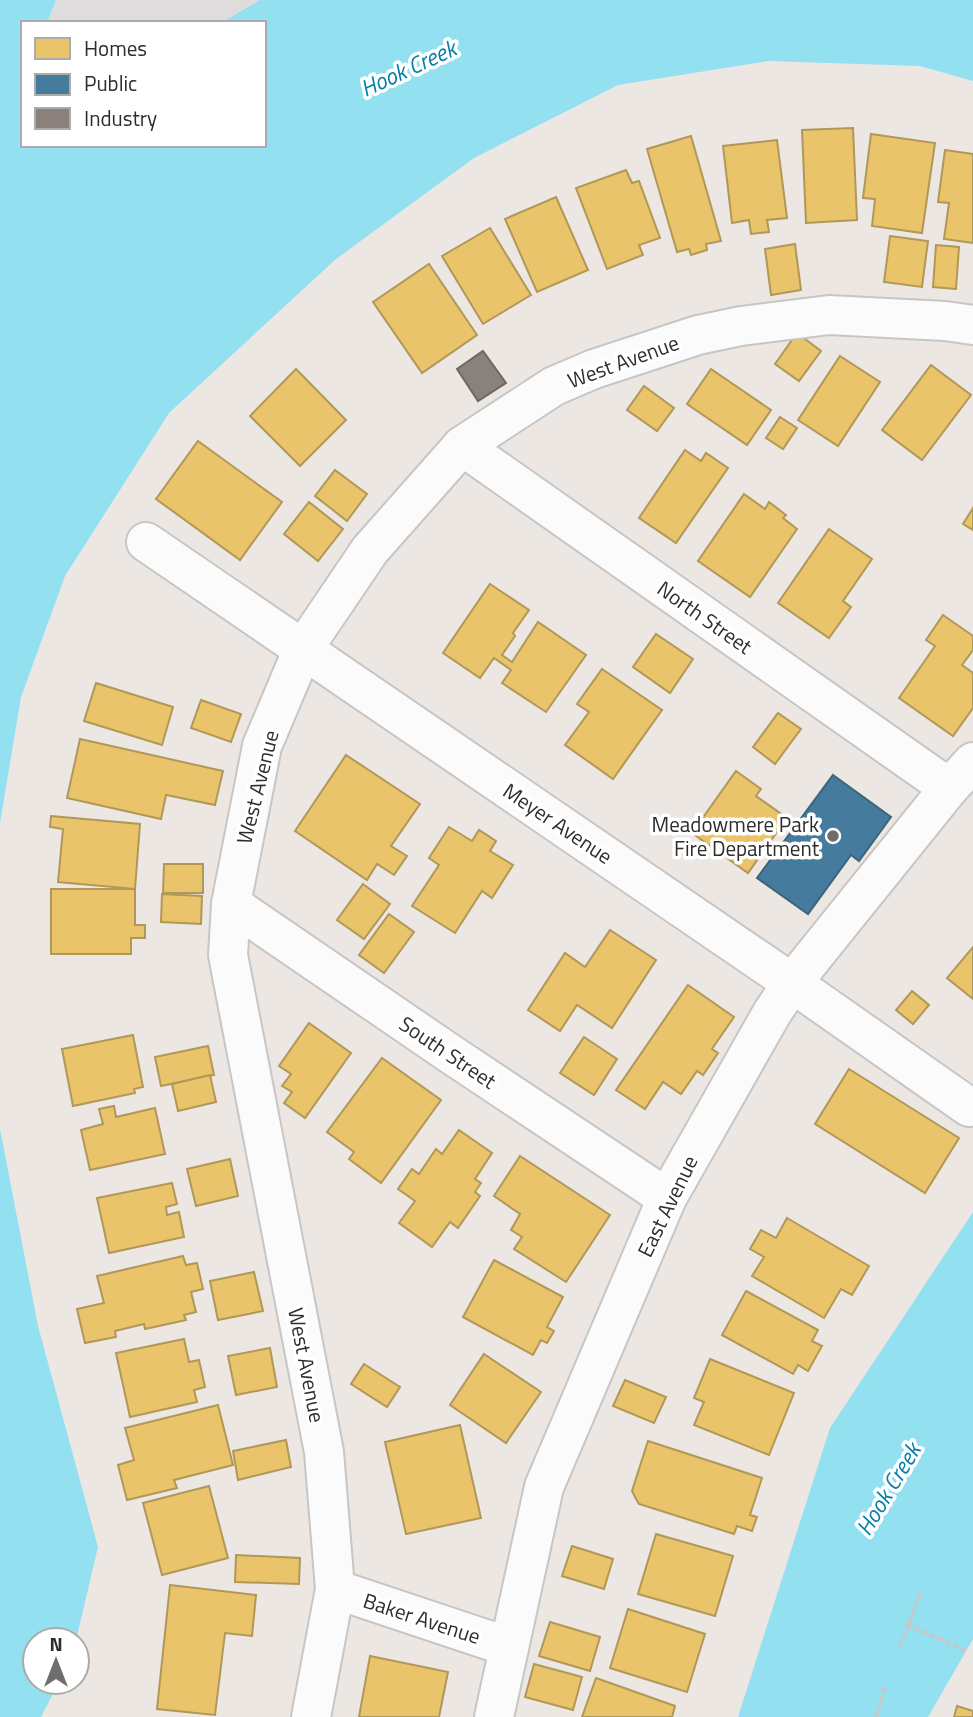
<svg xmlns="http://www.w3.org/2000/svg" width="973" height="1717" viewBox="0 0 973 1717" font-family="'Titillium Web',sans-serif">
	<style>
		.industrial { fill: #dfdcde }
		.water { fill: #92e0f0 }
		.homes { fill: #e9c46a; stroke: #b19758; stroke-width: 2 }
		.public { fill: #457b9d; stroke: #3e647b; stroke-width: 2 }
		.industry { fill: #8a817c; stroke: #6e6864; stroke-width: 2 }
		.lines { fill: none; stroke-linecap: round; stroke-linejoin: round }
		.street-casing { stroke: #c7c6c5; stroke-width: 42 }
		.path { stroke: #c8c8c8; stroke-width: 4.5; stroke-dasharray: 5 3.5; stroke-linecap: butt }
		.street { stroke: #fcfbfb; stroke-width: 38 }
		.poi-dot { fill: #706e6c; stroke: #fff; stroke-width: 2.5 }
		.labels { text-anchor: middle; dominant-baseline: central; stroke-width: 7; stroke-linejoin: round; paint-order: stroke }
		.street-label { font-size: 21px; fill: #2d2d2d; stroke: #fff }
		.poi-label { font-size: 21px; fill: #2d2d2d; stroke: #fff; text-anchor: end }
		.water-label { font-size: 23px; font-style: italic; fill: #057ea9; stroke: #fff }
	</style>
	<rect width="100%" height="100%" fill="#ece7e2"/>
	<path class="industrial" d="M 56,0 L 260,0 L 221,23 L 47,23 Z"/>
	<g class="water">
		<path d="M 0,0 L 56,0 L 47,23 L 23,23 L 23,145 L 264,145 L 264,23 L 221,23 L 260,0 L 973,0 L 973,81 L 920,66 L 768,61 L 618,85 L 474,158 L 336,259 L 169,413 L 65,576 L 21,697 L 0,823 Z"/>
		<path d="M 0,1129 L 38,1326 L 98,1547 L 76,1640 L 35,1640 L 35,1682 L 59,1682 L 41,1717 L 0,1717 Z"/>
		<path d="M 973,1212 L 973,1639 L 928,1717 L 738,1717 L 830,1428 Z"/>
	</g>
	<g class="homes">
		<path d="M 853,128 L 857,220 L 806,223 L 802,130 Z"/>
		<path d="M 871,134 L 935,143 L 922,233 L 872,226 L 875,199 L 863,198 Z"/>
		<path d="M 691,136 L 721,241 L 706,244 L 707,250 L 691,255 L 689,249 L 677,252 L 647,149 Z"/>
		<path d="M 777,140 L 787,218 L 767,220 L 769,232 L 751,234 L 749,220 L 732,223 L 723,146 Z"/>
		<path d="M 945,150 L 973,154 L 973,243 L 944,239 L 949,203 L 938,202 Z"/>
		<path d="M 626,170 L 632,183 L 639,181 L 660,238 L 639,245 L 643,255 L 607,269 L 576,188 Z"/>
		<path d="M 556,197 L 588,270 L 537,292 L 505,219 Z"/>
		<path d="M 490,228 L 531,295 L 483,324 L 442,256 Z"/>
		<path d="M 890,236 L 928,241 L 922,287 L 884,282 Z"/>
		<path d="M 795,244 L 801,290 L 771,295 L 765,249 Z"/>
		<path d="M 936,245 L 959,247 L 956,289 L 933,287 Z"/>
		<path d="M 429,264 L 477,335 L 422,373 L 373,302 Z"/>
		<path d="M 797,333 L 821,351 L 799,381 L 775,364 Z"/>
		<path d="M 840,356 L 880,382 L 838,446 L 798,420 Z"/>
		<path d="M 931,365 L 971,395 L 922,460 L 882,430 Z"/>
		<path d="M 296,369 L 346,420 L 300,466 L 250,416 Z"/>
		<path d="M 711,369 L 771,410 L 747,445 L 687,404 Z"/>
		<path d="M 644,386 L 674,408 L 657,431 L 627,410 Z"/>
		<path d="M 780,417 L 797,428 L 783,449 L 766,438 Z"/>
		<path d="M 198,441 L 282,502 L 240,560 L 156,499 Z"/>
		<path d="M 685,450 L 701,461 L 706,453 L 728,468 L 676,543 L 639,518 Z"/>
		<path d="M 335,470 L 367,494 L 347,521 L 315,496 Z"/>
		<path d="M 744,494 L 765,509 L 769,502 L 786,515 L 783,518 L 797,529 L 750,597 L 698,561 Z"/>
		<path d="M 309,502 L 343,529 L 318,561 L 284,534 Z"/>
		<path d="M 973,508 L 973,530 L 963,524 Z"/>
		<path d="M 829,529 L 872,559 L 843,601 L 851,607 L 829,638 L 778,603 Z"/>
		<path d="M 490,584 L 529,610 L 513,633 L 515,636 L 502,655 L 512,662 L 538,622 L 586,655 L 546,712 L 502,683 L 511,670 L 494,658 L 480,678 L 443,653 Z"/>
		<path d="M 943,615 L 973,636 L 973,650 L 962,665 L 973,673 L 973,708 L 953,736 L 899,698 L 935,646 L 926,640 Z"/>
		<path d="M 656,634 L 693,659 L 670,693 L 633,667 Z"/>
		<path d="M 602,669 L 662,710 L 613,779 L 565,745 L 589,712 L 577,704 Z"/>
		<path d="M 96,683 L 173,707 L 162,745 L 84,721 Z"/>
		<path d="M 201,700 L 241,714 L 231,742 L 191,728 Z"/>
		<path d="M 778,713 L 801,729 L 775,764 L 753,747 Z"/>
		<path d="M 80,739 L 223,771 L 215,805 L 166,795 L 161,819 L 67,798 Z"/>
		<path d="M 346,755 L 420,804 L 391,846 L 407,856 L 394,875 L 377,864 L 367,880 L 295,831 Z"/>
		<path d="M 736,771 L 761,789 L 756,796 L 787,818 L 748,873 L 692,833 Z"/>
		<path d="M 51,816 L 140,824 L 135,889 L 58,882 L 63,829 L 50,827 Z"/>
		<path d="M 449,827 L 472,841 L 479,830 L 496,841 L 490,851 L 513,865 L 492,898 L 482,891 L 455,933 L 412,906 L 439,865 L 429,858 Z"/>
		<path d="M 164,864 L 203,864 L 203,893 L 163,893 Z"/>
		<path d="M 363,884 L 390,904 L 364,939 L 337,920 Z"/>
		<path d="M 51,889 L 135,889 L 135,925 L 145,925 L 145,938 L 131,938 L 131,954 L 51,954 Z"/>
		<path d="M 162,894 L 202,896 L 201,924 L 161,922 Z"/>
		<path d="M 389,914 L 414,932 L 384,973 L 359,955 Z"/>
		<path d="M 610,930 L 656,960 L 612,1028 L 577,1005 L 560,1031 L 528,1010 L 565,953 L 585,967 Z"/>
		<path d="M 973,947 L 973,999 L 947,978 Z"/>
		<path d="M 688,985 L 734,1017 L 712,1049 L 718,1053 L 703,1075 L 697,1071 L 681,1094 L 663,1082 L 645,1109 L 616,1090 Z"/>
		<path d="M 912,991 L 929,1005 L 913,1024 L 896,1010 Z"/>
		<path d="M 309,1023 L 351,1053 L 305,1118 L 284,1103 L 292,1092 L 282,1086 L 291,1074 L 279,1066 Z"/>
		<path d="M 133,1035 L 143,1087 L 134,1089 L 135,1093 L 73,1106 L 62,1049 Z"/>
		<path d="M 584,1037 L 617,1059 L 594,1095 L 560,1073 Z"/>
		<path d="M 208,1046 L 214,1075 L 161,1086 L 155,1057 Z"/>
		<path d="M 382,1058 L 441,1100 L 381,1183 L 349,1159 L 354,1152 L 327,1132 Z"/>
		<path d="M 849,1069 L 959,1138 L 925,1193 L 815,1124 Z"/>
		<path d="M 210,1075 L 216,1102 L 178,1111 L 172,1084 Z"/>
		<path d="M 114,1106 L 116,1117 L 155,1108 L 165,1154 L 90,1170 L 81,1130 L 103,1124 L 99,1109 Z"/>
		<path d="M 459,1130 L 492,1153 L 475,1179 L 481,1183 L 475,1192 L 480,1196 L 458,1228 L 450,1222 L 432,1247 L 399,1223 L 415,1201 L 398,1189 L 412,1169 L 419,1174 L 436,1149 L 442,1154 Z"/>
		<path d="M 520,1156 L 610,1215 L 566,1282 L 514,1249 L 522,1237 L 511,1230 L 520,1214 L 494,1196 Z"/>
		<path d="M 230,1159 L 238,1196 L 196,1206 L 187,1169 Z"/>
		<path d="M 172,1183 L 177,1204 L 166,1207 L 167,1215 L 179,1212 L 184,1237 L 109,1253 L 97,1198 Z"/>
		<path d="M 787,1218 L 869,1266 L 852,1295 L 841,1289 L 824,1318 L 752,1276 L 764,1257 L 750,1249 L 761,1230 L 776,1238 Z"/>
		<path d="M 183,1256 L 186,1265 L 197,1263 L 203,1289 L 191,1292 L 196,1312 L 184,1315 L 186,1320 L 145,1329 L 144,1324 L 115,1331 L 116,1337 L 85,1343 L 77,1309 L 104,1303 L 97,1276 Z"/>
		<path d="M 494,1260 L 563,1297 L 547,1327 L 554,1331 L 547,1343 L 541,1340 L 533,1355 L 463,1317 Z"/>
		<path d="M 254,1272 L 263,1311 L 218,1320 L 210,1281 Z"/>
		<path d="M 746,1291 L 818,1330 L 812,1341 L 822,1346 L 808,1371 L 798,1365 L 793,1374 L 722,1335 Z"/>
		<path d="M 184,1339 L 189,1362 L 199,1360 L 205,1387 L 194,1390 L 197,1402 L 130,1417 L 116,1353 Z"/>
		<path d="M 270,1348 L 277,1387 L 236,1395 L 228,1356 Z"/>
		<path d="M 484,1354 L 541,1392 L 506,1443 L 450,1405 Z"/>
		<path d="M 710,1359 L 794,1393 L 769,1455 L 694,1425 L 704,1402 L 694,1398 Z"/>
		<path d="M 364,1364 L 400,1387 L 387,1407 L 351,1384 Z"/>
		<path d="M 625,1380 L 666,1397 L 654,1423 L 613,1406 Z"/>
		<path d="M 218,1405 L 233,1465 L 174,1480 L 177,1488 L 127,1500 L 118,1465 L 134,1460 L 125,1428 Z"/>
		<path d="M 460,1425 L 481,1518 L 406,1534 L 385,1442 Z"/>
		<path d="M 286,1440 L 291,1467 L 238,1480 L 233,1451 Z"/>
		<path d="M 648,1441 L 762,1478 L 750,1515 L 757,1517 L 752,1531 L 737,1526 L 734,1534 L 639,1504 L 636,1499 L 632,1491 Z"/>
		<path d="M 209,1486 L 228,1558 L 162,1575 L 143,1503 Z"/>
		<path d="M 656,1534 L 733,1556 L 715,1616 L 638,1594 Z"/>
		<path d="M 572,1546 L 613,1559 L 604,1589 L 562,1576 Z"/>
		<path d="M 236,1555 L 300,1558 L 299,1584 L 235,1582 Z"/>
		<path d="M 170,1585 L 256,1595 L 252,1636 L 225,1633 L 215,1715 L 157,1709 Z"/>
		<path d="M 628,1609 L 705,1634 L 687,1692 L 610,1668 Z"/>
		<path d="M 550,1622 L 600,1637 L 590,1671 L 539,1656 Z"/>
		<path d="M 370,1656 L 448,1672 L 439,1717 L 359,1717 Z"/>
		<path d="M 534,1664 L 582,1677 L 573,1710 L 525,1697 Z"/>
		<path d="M 596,1678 L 675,1706 L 672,1717 L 582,1717 Z"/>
		<path d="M 957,1706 L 973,1711 L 973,1717 L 954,1717 Z"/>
	</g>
	<path class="public" d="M 833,775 L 891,817 L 859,861 L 851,855 L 808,914 L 757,878 Z"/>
	<path class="industry" d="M 483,351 L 506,383 L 478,401 L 457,369 Z"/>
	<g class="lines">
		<g class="street-casing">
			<g id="street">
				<path d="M 462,446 L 949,788"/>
				<path d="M 146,542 L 792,983 L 969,1107"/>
				<path d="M 231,904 L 452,1055 L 667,1198"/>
				<path d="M 335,1589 L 509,1647"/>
				<path d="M 311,1717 L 335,1589 L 324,1452 L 228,955 L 231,904 L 262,746 L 303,649 L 370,550 L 462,446 L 554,386 L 594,369 L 698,335 L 741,326 L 829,315 L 945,321 L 973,325"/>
				<path d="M 494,1717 L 544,1487 L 667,1198 L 772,1013 L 792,983 L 949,788 L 973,762"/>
			</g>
		</g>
		<g class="path">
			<path d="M 907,1624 L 966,1651"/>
			<path d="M 900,1646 L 921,1592"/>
			<path d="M 876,1717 L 885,1686"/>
		</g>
		<use href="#street" class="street"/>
	</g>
	<circle class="poi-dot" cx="833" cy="836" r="7"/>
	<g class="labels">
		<g class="street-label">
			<text transform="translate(623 361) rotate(-20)">West Avenue</text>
			<text transform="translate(705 617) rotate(35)">North Street</text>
			<text transform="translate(257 787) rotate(-76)">West Avenue</text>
			<text transform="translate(558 823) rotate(34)">Meyer Avenue</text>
			<text transform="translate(448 1052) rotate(34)">South Street</text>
			<text transform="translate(667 1206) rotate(-64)">East Avenue</text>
			<text transform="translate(307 1365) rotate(79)">West Avenue</text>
			<text transform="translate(422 1618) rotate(18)">Baker Avenue</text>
		</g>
		<g class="poi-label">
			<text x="819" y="824">Meadowmere Park<tspan x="819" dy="24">Fire Department</tspan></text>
		</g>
		<g class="water-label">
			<text transform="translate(408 68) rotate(-25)">Hook Creek</text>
			<text transform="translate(888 1489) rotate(-59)">Hook Creek</text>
		</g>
	</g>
	<rect x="21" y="21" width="245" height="126" fill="#ffffff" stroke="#ababab" stroke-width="2"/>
	<rect x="35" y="38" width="35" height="21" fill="#e9c46a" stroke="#ababab" stroke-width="2"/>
	<text x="84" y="56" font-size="21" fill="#2d2d2d">Homes</text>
	<rect x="35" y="74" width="35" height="21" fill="#457b9d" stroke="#ababab" stroke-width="2"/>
	<text x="84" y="91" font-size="21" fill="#2d2d2d">Public</text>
	<rect x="35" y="108" width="35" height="21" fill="#8a817c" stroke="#ababab" stroke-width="2"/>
	<text x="84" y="126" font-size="21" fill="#2d2d2d">Industry</text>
	<g transform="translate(56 1661)"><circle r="33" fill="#ffffff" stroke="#ababab" stroke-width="2"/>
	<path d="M0-5L12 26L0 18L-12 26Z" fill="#706e6c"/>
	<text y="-10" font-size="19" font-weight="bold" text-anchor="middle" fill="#2d2d2d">N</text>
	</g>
</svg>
